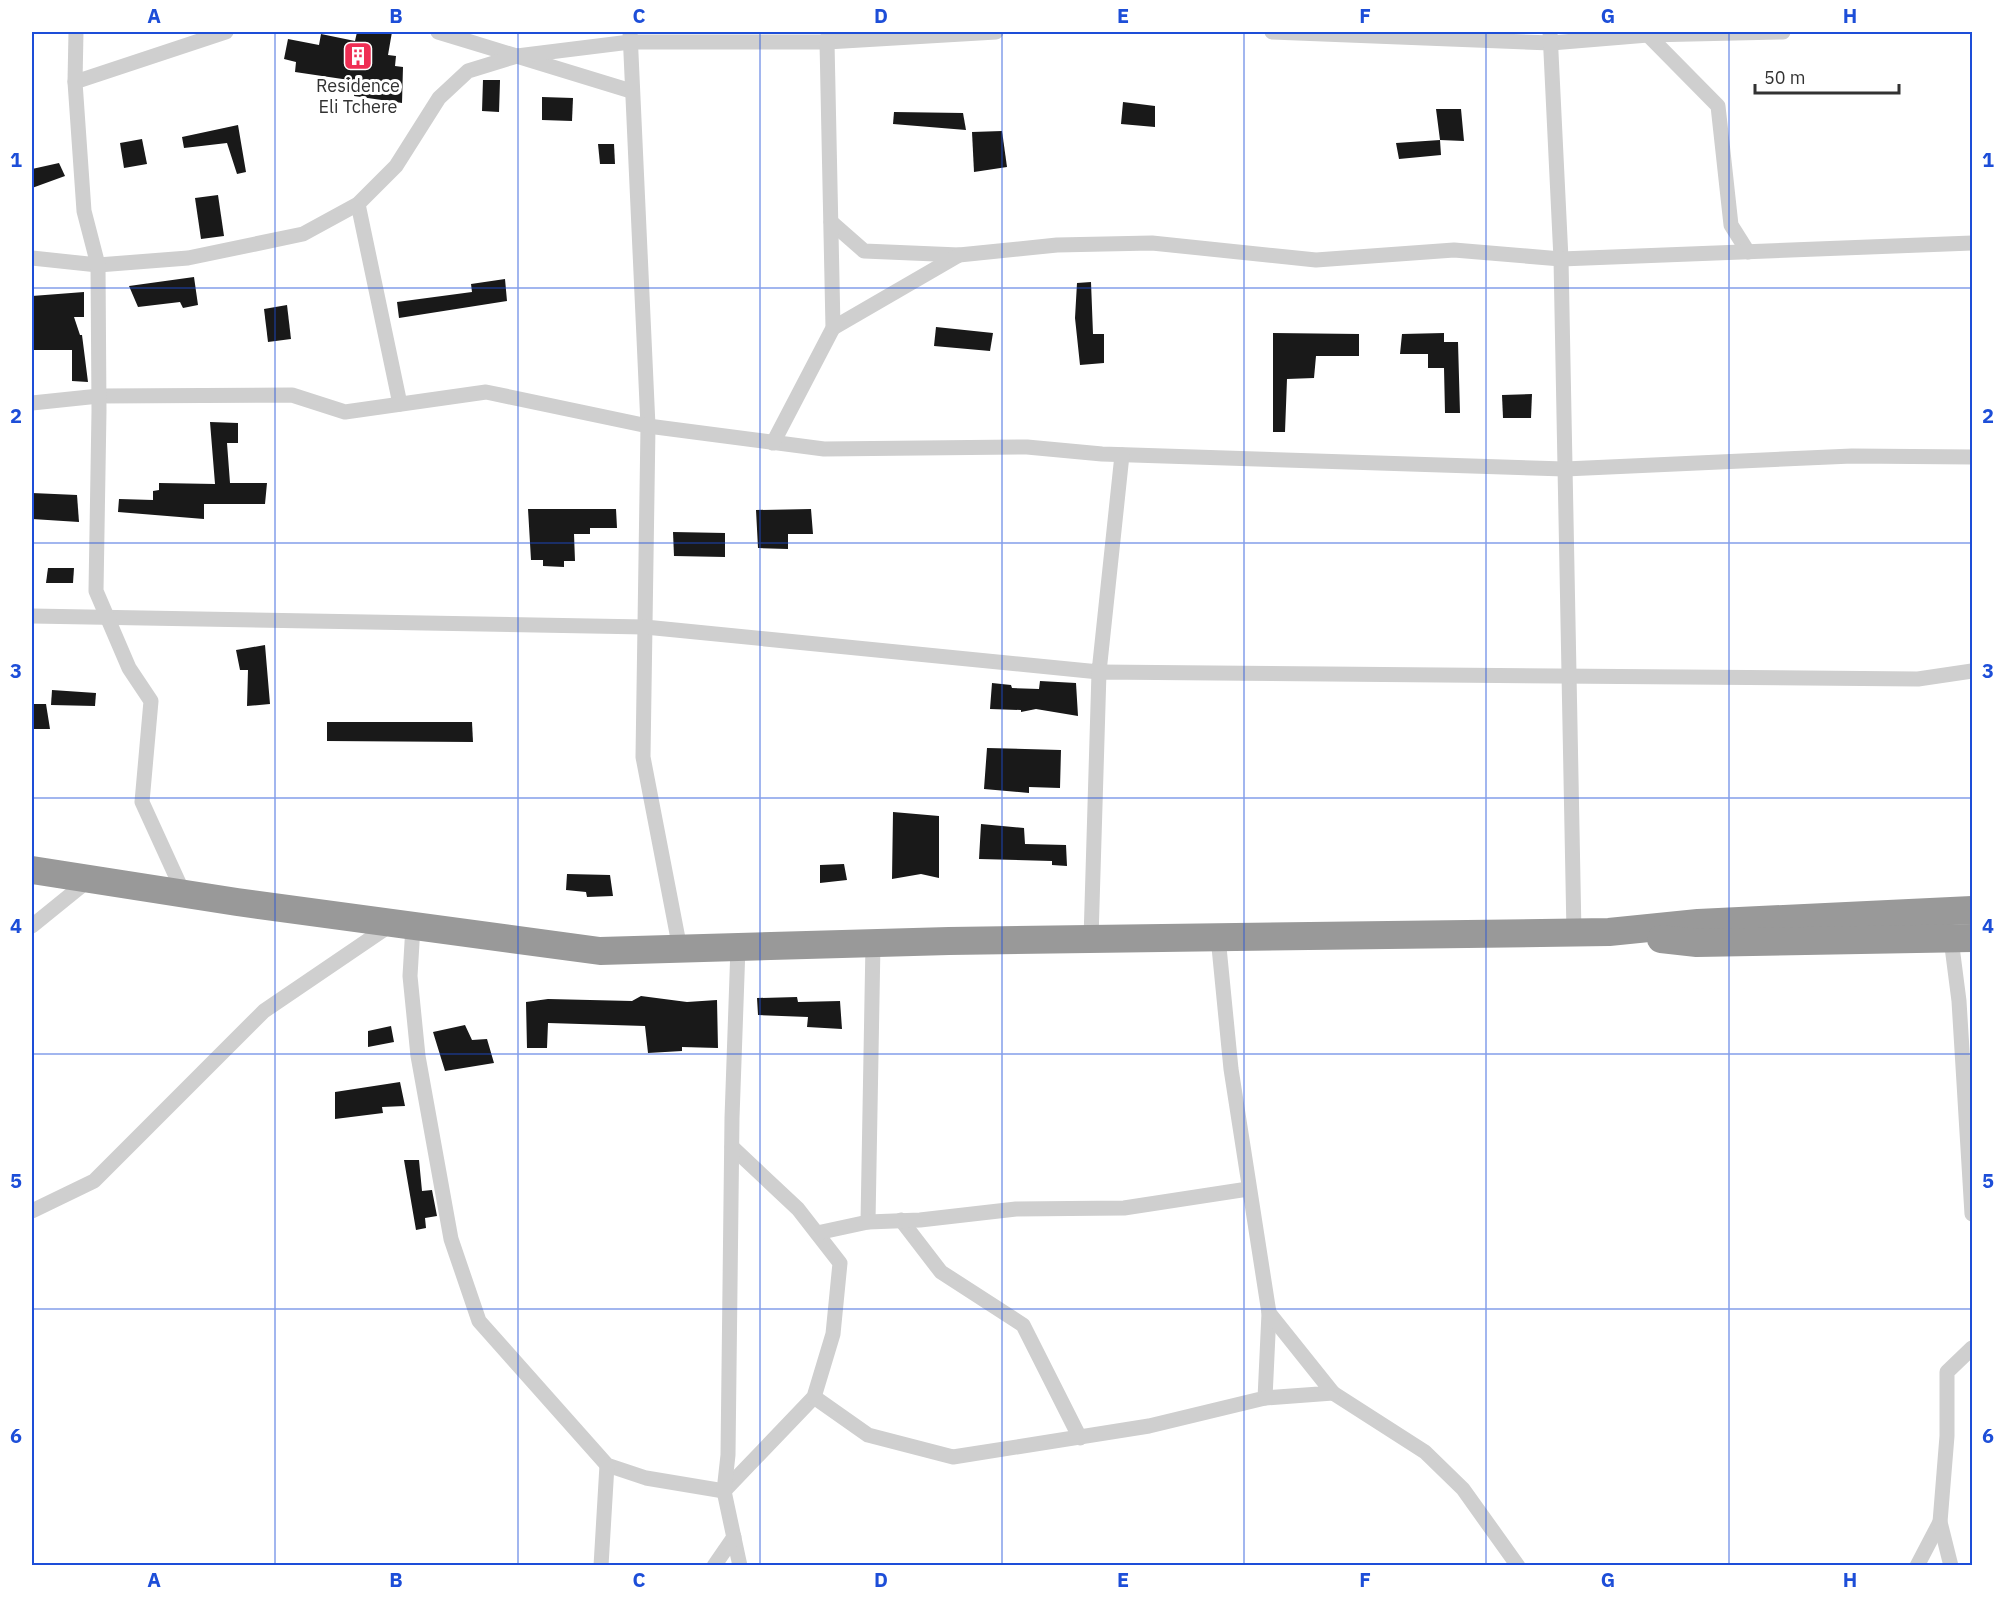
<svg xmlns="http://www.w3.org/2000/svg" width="2004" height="1597" viewBox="0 0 2004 1597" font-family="'IBM Plex Sans',sans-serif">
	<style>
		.building { fill: #191919 }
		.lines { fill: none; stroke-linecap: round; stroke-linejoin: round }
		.street { stroke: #cfcfcf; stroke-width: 15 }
		.highway { stroke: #999; stroke-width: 28 }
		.grid { fill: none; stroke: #1d4ed8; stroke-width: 1.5; stroke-opacity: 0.55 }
		.labels { text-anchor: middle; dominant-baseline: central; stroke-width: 6; stroke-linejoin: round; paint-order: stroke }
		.poi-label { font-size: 18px; fill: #323232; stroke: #fff }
		.neatline { fill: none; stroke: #1d4ed8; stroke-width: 2 }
		.grid-label { font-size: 20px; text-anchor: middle; font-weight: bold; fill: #1d4ed8 }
	</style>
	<rect width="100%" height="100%" fill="#fff"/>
	<g class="building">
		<path d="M 357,32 L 392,32 L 388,55 L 396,56 L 395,66 L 403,67 L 402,103 L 354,96 L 356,81 L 295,72 L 296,62 L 284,59 L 288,39 L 319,45 L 321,34 L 355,41 Z"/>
		<path d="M 483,80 L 500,80 L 499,112 L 482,111 Z"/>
		<path d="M 542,97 L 573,98 L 572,121 L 542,120 Z"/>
		<path d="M 1123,102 L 1155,106 L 1155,127 L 1121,124 Z"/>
		<path d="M 1436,109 L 1461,109 L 1464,141 L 1440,140 L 1441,155 L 1399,159 L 1396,143 L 1440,140 Z"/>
		<path d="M 894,112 L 963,113 L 966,130 L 893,124 Z"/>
		<path d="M 238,125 L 246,172 L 237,174 L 227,143 L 184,148 L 182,137 Z"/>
		<path d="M 1002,131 L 1007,167 L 974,172 L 972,132 Z"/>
		<path d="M 142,139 L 147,164 L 124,168 L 120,143 Z"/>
		<path d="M 598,144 L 614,144 L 615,164 L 600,164 Z"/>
		<path d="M 59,163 L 65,176 L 32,188 L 32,169 Z"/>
		<path d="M 218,195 L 224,236 L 201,239 L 195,198 Z"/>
		<path d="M 194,277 L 198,305 L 183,308 L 180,302 L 138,307 L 129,286 Z"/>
		<path d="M 505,279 L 507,301 L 399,318 L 397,302 L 472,292 L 471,284 Z"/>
		<path d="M 1091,282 L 1093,334 L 1104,334 L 1104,363 L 1080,365 L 1075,318 L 1077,283 Z"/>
		<path d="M 84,292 L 84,317 L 74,317 L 80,335 L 82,335 L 88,382 L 72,381 L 72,350 L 32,350 L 32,296 Z"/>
		<path d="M 287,305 L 291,339 L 268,342 L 264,309 Z"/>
		<path d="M 936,327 L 993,333 L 990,351 L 934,346 Z"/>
		<path d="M 1273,333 L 1359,334 L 1359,356 L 1316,356 L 1314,378 L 1287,379 L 1285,432 L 1273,432 Z"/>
		<path d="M 1444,333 L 1444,342 L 1458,342 L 1460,413 L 1445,413 L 1444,368 L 1428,368 L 1428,354 L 1400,354 L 1402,334 Z"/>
		<path d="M 1532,394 L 1531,418 L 1503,418 L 1502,395 Z"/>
		<path d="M 210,422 L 238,423 L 238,443 L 227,443 L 230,483 L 267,483 L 265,504 L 204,504 L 204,519 L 118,512 L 119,499 L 153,500 L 153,491 L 159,490 L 159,483 L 215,484 Z"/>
		<path d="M 32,493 L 77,495 L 79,522 L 32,519 Z"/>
		<path d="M 528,509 L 616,509 L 617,528 L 590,528 L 590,534 L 574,534 L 575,561 L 564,561 L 564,567 L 543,566 L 543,560 L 531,560 Z"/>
		<path d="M 811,509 L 813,534 L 788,534 L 788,549 L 758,548 L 756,510 Z"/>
		<path d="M 673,532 L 725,533 L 725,557 L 674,556 Z"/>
		<path d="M 48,568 L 74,568 L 73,583 L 46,583 Z"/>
		<path d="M 265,645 L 270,704 L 247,706 L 248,670 L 240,670 L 236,650 Z"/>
		<path d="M 1040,681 L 1076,683 L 1078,716 L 1036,709 L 1021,712 L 1021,710 L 990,709 L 992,683 L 1011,685 L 1012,688 L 1039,689 Z"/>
		<path d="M 52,690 L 96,693 L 95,706 L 51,705 Z"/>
		<path d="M 32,704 L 46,704 L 50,729 L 32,729 Z"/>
		<path d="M 327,722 L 472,722 L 473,742 L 327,741 Z"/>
		<path d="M 987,748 L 1061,750 L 1060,788 L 1029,787 L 1029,793 L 984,789 Z"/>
		<path d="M 893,812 L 939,816 L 939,878 L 921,874 L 892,879 Z"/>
		<path d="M 981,824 L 1024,828 L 1025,844 L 1066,845 L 1067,866 L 1052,865 L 1052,861 L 979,859 Z"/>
		<path d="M 844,864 L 847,880 L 820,883 L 820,865 Z"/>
		<path d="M 567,874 L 610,875 L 613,896 L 587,897 L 586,892 L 566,890 Z"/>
		<path d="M 641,996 L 687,1002 L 717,1000 L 718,1048 L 682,1047 L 682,1051 L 648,1053 L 645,1026 L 548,1023 L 547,1048 L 527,1048 L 526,1002 L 548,999 L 632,1001 Z"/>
		<path d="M 797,997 L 798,1002 L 840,1001 L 842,1029 L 807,1027 L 808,1017 L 758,1015 L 757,998 Z"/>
		<path d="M 465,1025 L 472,1040 L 487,1039 L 494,1063 L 445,1071 L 433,1032 Z"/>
		<path d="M 391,1026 L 394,1042 L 368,1047 L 368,1031 Z"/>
		<path d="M 400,1082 L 405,1106 L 382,1107 L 383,1113 L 335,1119 L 335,1092 Z"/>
		<path d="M 404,1160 L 419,1160 L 422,1191 L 432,1190 L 437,1216 L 425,1218 L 426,1228 L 416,1230 Z"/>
	</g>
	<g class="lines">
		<g class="street">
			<path d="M 438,32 L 631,91"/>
			<path d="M 630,32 L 648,426 L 643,757 L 680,949"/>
			<path d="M 1272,32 L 1551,43 L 1648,35 L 1783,32"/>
			<path d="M 1550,32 L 1561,259 L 1574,933"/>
			<path d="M 1645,32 L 1718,106 L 1731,225 L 1748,252"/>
			<path d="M 75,82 L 76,32"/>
			<path d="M 358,204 L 400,404"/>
			<path d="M 831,222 L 864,251 L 959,255 L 1057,245 L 1152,243 L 1316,260 L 1454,250 L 1561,259 L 1972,243"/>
			<path d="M 32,258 L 98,265 L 188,258 L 303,234 L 358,204 L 396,166 L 439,98 L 468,71 L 517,56 L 630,42 L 827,42 L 996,32"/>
			<path d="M 833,328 L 959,255"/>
			<path d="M 32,403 L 99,396 L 292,395 L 345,412 L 486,392 L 648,426 L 824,449 L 1027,447 L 1102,454 L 1565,469 L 1852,456 L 1972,457"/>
			<path d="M 773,443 L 833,328 L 827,42 L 829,32"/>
			<path d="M 32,616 L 645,627 L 1099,672 L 1122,455"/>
			<path d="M 184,894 L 142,802 L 151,701 L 129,668 L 96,591 L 99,411 L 98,265 L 84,211 L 75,82 L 226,32"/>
			<path d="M 32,926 L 90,879"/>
			<path d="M 413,926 L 410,976 L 418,1056 L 451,1239 L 479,1321 L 607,1465 L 646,1478 L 724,1491 L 814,1397 L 833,1334 L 840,1263 L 798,1209 L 732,1147"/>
			<path d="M 1091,939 L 1099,672 L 1918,679 L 1972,671"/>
			<path d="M 1951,939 L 1959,1001 L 1972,1214"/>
			<path d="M 738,947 L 732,1118 L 728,1455 L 724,1491 L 740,1566"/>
			<path d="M 32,1211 L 94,1181 L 264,1011 L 392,924"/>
			<path d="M 901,1220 L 941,1272 L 1023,1325 L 1080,1438"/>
			<path d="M 868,1222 L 873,943"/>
			<path d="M 817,1233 L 868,1222 L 920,1220 L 1016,1209 L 1124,1208 L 1248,1189"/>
			<path d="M 1333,1393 L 1425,1452 L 1463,1489 L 1518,1566"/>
			<path d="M 814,1397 L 868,1435 L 953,1457 L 1149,1426 L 1265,1398 L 1269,1313 L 1231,1069 L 1218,937"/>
			<path d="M 1265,1398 L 1333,1393 L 1269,1313"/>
			<path d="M 601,1566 L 607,1465"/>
			<path d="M 714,1566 L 734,1537"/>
			<path d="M 1917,1566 L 1940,1522"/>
			<path d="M 1951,1566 L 1940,1522 L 1947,1436 L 1947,1372 L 1972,1348"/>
		</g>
		<g class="highway">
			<path d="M 32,870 L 237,902 L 600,951 L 949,941 L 1609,932 L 1698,923 L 1972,910"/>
			<path d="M 1661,939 L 1697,943 L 1972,938"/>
		</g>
	</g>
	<path class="grid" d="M 275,32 L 275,1566M 518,32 L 518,1566M 760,32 L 760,1566M 1002,32 L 1002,1566M 1244,32 L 1244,1566M 1486,32 L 1486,1566M 1729,32 L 1729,1566M 32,288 L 1972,288M 32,543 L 1972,543M 32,798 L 1972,798M 32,1054 L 1972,1054M 32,1309 L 1972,1309"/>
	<defs>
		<g id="building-square" transform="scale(1.5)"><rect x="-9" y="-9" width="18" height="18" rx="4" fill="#ef2e54" stroke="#fff"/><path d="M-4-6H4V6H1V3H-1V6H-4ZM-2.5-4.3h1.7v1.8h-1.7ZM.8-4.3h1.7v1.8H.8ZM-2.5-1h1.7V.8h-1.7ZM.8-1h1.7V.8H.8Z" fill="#fff"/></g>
	</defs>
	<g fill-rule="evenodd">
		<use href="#building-square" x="358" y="56"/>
	</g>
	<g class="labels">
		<g class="poi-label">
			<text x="358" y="85">Residence<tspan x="358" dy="21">Eli Tchere</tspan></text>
		</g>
	</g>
	<rect width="2004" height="1597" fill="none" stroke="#ffffff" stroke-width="66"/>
	<path d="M1755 84v9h144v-9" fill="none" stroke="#323232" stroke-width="3"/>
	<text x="1764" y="84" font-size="18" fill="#323232" stroke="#ffffff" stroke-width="4.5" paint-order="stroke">50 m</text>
	<rect x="33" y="33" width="1938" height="1531" class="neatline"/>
	<g class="grid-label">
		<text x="154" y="23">A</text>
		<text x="396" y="23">B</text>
		<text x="639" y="23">C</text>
		<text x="881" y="23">D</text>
		<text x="1123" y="23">E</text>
		<text x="1365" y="23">F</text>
		<text x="1608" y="23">G</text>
		<text x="1850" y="23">H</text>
		<text x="16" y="167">1</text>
		<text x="1988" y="167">1</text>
		<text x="16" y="423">2</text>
		<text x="1988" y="423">2</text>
		<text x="16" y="678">3</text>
		<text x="1988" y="678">3</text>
		<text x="16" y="933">4</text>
		<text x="1988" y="933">4</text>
		<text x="16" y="1188">5</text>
		<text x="1988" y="1188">5</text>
		<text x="16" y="1443">6</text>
		<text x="1988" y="1443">6</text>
		<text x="154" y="1587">A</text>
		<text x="396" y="1587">B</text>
		<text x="639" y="1587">C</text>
		<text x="881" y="1587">D</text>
		<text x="1123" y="1587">E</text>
		<text x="1365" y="1587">F</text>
		<text x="1608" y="1587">G</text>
		<text x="1850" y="1587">H</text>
	</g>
</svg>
